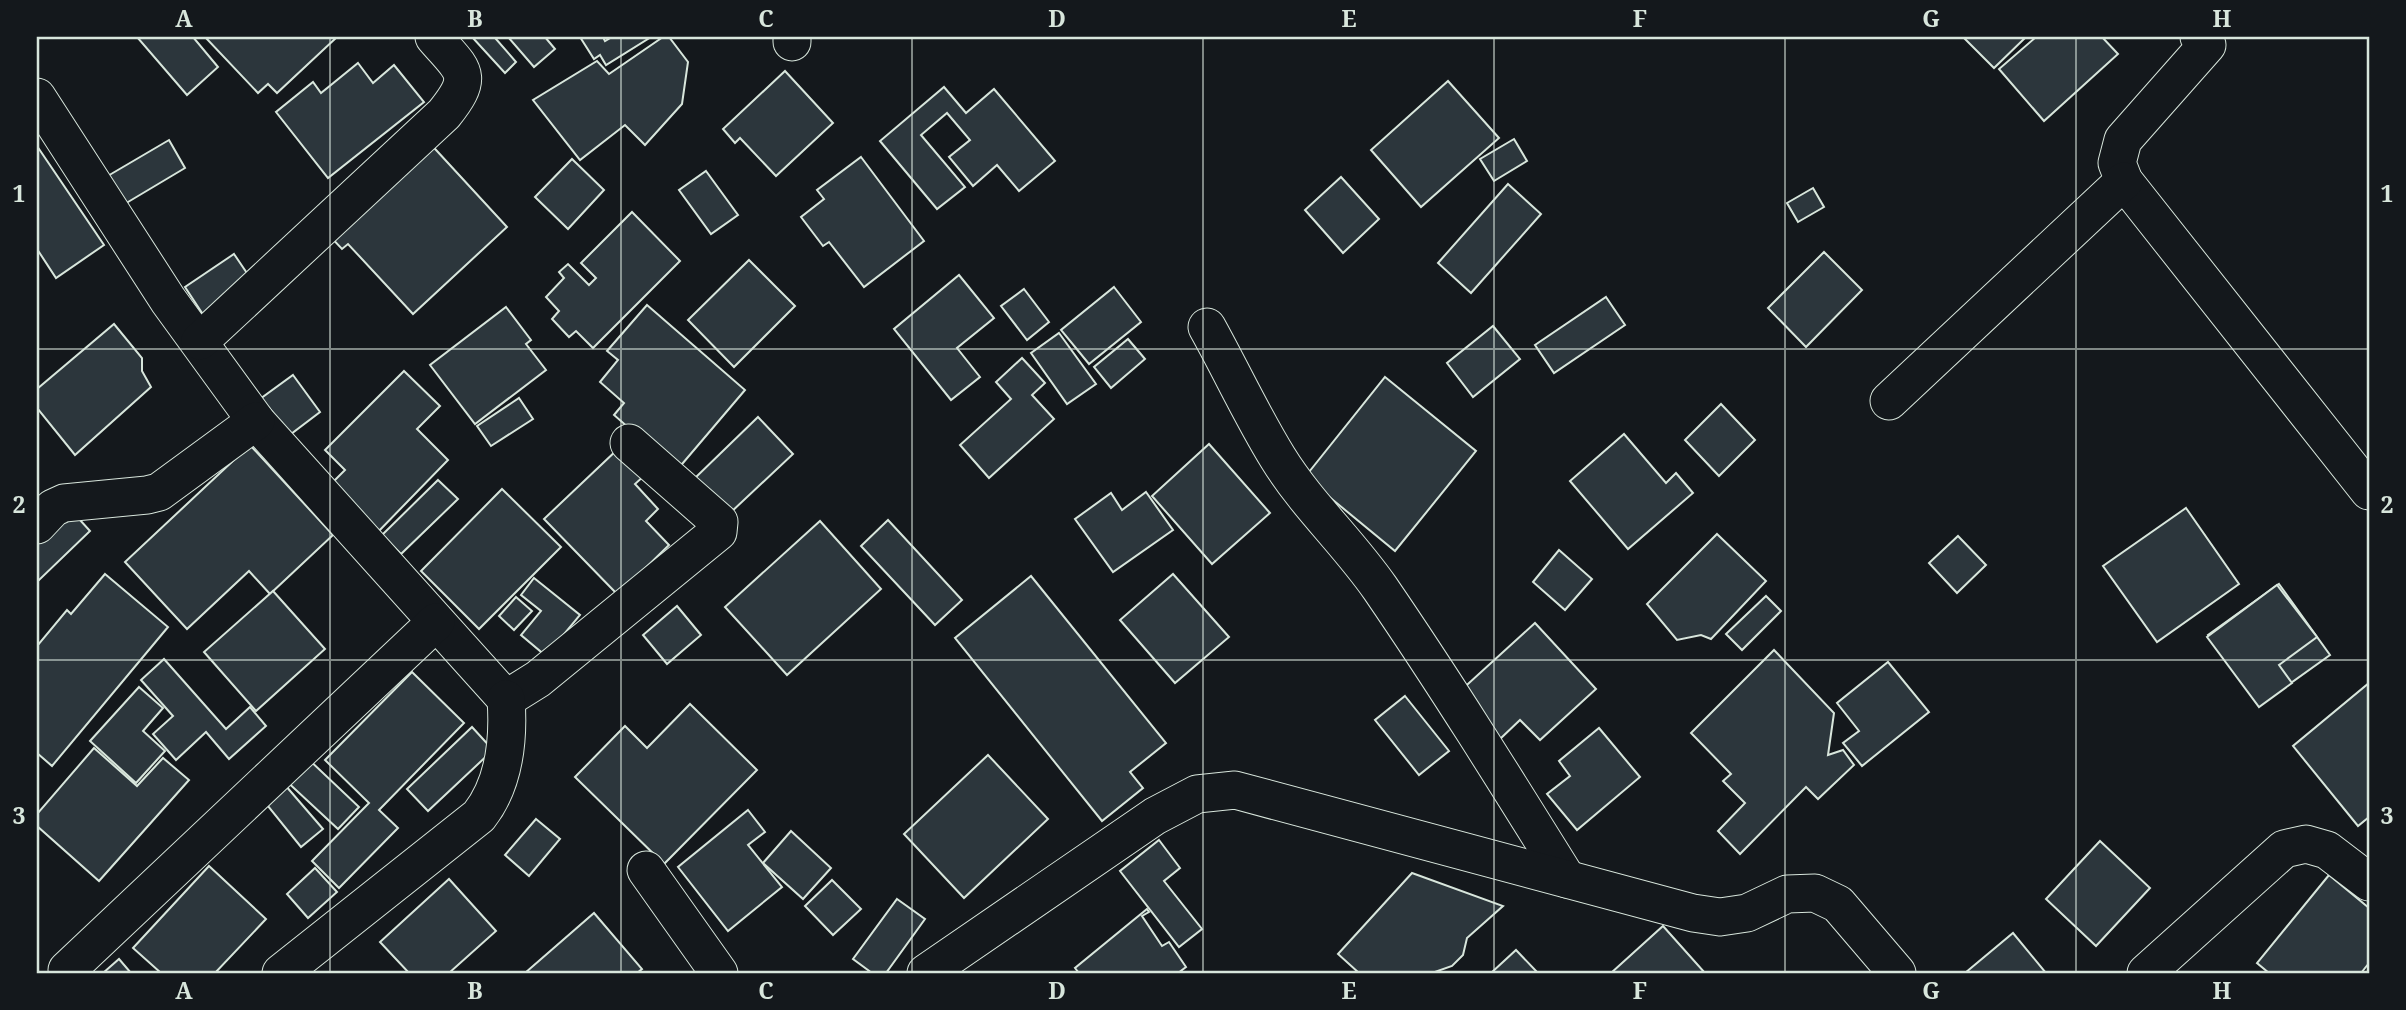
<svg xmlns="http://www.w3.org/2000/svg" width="2406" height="1010" viewBox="0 0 2406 1010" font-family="'Noto Serif',serif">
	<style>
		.building { fill: #2c363c; stroke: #d8e6dc; stroke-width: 2 }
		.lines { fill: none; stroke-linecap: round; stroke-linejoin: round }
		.street-casing { stroke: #d8e6dc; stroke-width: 39 }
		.street { stroke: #14181c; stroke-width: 37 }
		.grid { fill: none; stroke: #d8e6dc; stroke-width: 2; stroke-opacity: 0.55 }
		.neatline { fill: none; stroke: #d8e6dc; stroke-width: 2.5 }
		.grid-label { font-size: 23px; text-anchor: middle; font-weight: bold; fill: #d8e6dc }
	</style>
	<rect width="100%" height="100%" fill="#14181c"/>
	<g class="building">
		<path d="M 137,37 L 193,37 L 218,67 L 187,95 Z"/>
		<path d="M 205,37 L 337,37 L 277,93 L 268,84 L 258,93 Z"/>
		<path d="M 472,37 L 498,37 L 496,39 L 516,62 L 505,73 Z"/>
		<path d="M 508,37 L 545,37 L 555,49 L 534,67 Z"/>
		<path d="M 580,37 L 603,37 L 605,41 L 612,37 L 651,37 L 606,65 L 600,55 L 594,59 Z"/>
		<path d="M 663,37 L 669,37 L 688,62 L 682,104 L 645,145 L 625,125 L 580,160 L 533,100 L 597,61 L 609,74 Z"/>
		<path d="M 1963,37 L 2026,37 L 1994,68 Z"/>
		<path d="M 2036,37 L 2102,37 L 2118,54 L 2044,121 L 1999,69 Z"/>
		<path d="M 358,63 L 373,83 L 394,65 L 424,102 L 328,178 L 276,112 L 313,82 L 321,93 Z"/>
		<path d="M 785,71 L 833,123 L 776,176 L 740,138 L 735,143 L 723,129 Z"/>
		<path d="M 1448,81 L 1499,138 L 1421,207 L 1371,150 Z"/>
		<path d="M 944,87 L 966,113 L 994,89 L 1055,161 L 1019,191 L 997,165 L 973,186 L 949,157 L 970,140 L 947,113 L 921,135 L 965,187 L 937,209 L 880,141 Z"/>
		<path d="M 425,138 L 507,227 L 413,314 L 348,244 L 342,249 L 325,231 Z"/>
		<path d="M 1514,139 L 1527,161 L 1494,181 L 1480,159 Z"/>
		<path d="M 169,140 L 185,168 L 123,205 L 106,177 Z"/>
		<path d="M 37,146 L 104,245 L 56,278 L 37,249 Z"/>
		<path d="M 861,157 L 924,241 L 864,287 L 829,242 L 823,246 L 801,217 L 824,199 L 817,190 Z"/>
		<path d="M 572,159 L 604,190 L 568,229 L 535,197 Z"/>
		<path d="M 706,171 L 738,215 L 711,234 L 679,190 Z"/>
		<path d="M 1341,177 L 1379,219 L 1343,253 L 1305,210 Z"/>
		<path d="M 1508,184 L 1541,214 L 1471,293 L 1438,263 Z"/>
		<path d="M 1813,188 L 1824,207 L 1798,222 L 1787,203 Z"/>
		<path d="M 632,212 L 680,261 L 593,348 L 576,331 L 569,337 L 552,319 L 559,311 L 546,297 L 564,278 L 559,272 L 568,264 L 589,285 L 596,278 L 581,263 Z"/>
		<path d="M 1824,252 L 1862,290 L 1806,347 L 1768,308 Z"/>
		<path d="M 234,254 L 255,285 L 206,319 L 185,287 Z"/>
		<path d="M 749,260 L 795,306 L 734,367 L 688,320 Z"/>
		<path d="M 959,275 L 994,318 L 957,348 L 980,377 L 951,400 L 894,329 Z"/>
		<path d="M 1114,287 L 1141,322 L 1089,364 L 1061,330 Z"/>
		<path d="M 1024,289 L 1049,322 L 1027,340 L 1001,306 Z"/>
		<path d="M 1606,297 L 1625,325 L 1554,373 L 1535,345 Z"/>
		<path d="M 647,305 L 745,390 L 677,470 L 614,415 L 624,403 L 600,382 L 618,360 L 607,351 Z"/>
		<path d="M 506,307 L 531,340 L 526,344 L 546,370 L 475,424 L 430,365 Z"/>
		<path d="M 114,324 L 142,358 L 142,371 L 151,387 L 75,455 L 37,408 L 37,389 Z"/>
		<path d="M 1493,326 L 1520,359 L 1473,397 L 1447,363 Z"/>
		<path d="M 1059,333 L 1096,384 L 1067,404 L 1031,353 Z"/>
		<path d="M 1128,339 L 1145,359 L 1111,388 L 1094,367 Z"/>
		<path d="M 1022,358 L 1045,383 L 1032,395 L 1054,419 L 989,478 L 960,445 L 1011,399 L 996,382 Z"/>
		<path d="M 404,371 L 440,406 L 417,429 L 448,460 L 374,536 L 326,489 L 345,470 L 325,450 Z"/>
		<path d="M 293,375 L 320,412 L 287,437 L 260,399 Z"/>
		<path d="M 1385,377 L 1476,451 L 1395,551 L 1305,477 Z"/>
		<path d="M 519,398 L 533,419 L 491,446 L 477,426 Z"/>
		<path d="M 1721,404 L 1755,440 L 1719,476 L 1685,440 Z"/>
		<path d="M 758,417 L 793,454 L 729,514 L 695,478 Z"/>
		<path d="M 1624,434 L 1666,483 L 1676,473 L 1693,493 L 1628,549 L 1570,481 Z"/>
		<path d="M 1209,444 L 1270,513 L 1212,564 L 1152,496 Z"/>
		<path d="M 250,445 L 333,535 L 270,594 L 249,571 L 187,629 L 125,562 Z"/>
		<path d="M 619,448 L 645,475 L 635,484 L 658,509 L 646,521 L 669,545 L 618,595 L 544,519 Z"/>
		<path d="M 438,480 L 458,499 L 401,554 L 382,535 Z"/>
		<path d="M 502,489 L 561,547 L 479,629 L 421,571 Z"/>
		<path d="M 1146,492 L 1173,530 L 1113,572 L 1075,519 L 1111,493 L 1122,510 Z"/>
		<path d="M 2186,508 L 2239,584 L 2157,642 L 2103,566 Z"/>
		<path d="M 70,509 L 90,531 L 37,582 L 37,541 Z"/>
		<path d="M 888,520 L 962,600 L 935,625 L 861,546 Z"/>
		<path d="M 820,521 L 881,589 L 787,675 L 725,607 Z"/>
		<path d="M 1717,534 L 1766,581 L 1711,639 L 1701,635 L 1677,640 L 1647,604 Z"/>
		<path d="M 1958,536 L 1986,565 L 1957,593 L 1929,563 Z"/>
		<path d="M 1559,550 L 1592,579 L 1565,610 L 1533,582 Z"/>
		<path d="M 105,574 L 168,627 L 52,766 L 37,753 L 37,646 L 67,610 L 71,614 Z"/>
		<path d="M 1173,574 L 1229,637 L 1175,683 L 1120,620 Z"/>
		<path d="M 1031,576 L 1166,743 L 1130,772 L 1143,788 L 1102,821 L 955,638 Z"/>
		<path d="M 534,578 L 580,615 L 546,656 L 521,635 L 541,611 L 521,595 Z"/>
		<path d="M 2279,584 L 2330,655 L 2259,706 L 2208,635 Z"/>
		<path d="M 2277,585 L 2317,637 L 2279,665 L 2292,683 L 2259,707 L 2207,637 Z"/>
		<path d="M 273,591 L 325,649 L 256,711 L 204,652 Z"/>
		<path d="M 1766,596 L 1781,611 L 1742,650 L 1726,634 Z"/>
		<path d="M 516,597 L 532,611 L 514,630 L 499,616 Z"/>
		<path d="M 677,606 L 701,635 L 667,664 L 643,635 Z"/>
		<path d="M 1535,623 L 1596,689 L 1540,740 L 1520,720 L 1500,739 L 1458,693 Z"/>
		<path d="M 1774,650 L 1834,713 L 1828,755 L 1843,750 L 1854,765 L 1818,799 L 1806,787 L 1740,854 L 1718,831 L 1745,803 L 1723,781 L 1731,774 L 1691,733 Z"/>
		<path d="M 164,659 L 226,729 L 250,707 L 266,726 L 229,759 L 206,732 L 176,760 L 153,734 L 173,716 L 141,680 Z"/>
		<path d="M 1888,662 L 1929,712 L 1862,766 L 1843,743 L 1859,731 L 1837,703 Z"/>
		<path d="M 412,672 L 464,723 L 379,810 L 398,828 L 339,888 L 312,861 L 369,803 L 325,760 Z"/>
		<path d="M 2369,683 L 2369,817 L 2358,826 L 2293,746 Z"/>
		<path d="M 139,687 L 163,708 L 143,731 L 165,751 L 136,783 L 90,741 Z"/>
		<path d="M 1405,696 L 1449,751 L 1419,775 L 1375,720 Z"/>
		<path d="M 690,704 L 757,770 L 664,864 L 575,777 L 625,726 L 647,748 Z"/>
		<path d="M 472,727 L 493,750 L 428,811 L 407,789 Z"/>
		<path d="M 1599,728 L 1640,777 L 1577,830 L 1547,794 L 1570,776 L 1559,761 Z"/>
		<path d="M 94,748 L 137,786 L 163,758 L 189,780 L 99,881 L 37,826 L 37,814 Z"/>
		<path d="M 304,755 L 359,807 L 338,829 L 283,778 Z"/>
		<path d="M 988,755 L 1048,819 L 964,898 L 904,834 Z"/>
		<path d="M 279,778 L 323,829 L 301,847 L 259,795 Z"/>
		<path d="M 748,810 L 765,832 L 748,845 L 782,887 L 728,931 L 678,867 Z"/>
		<path d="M 536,819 L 560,839 L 529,876 L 505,855 Z"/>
		<path d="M 791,831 L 831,868 L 803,899 L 763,863 Z"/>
		<path d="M 1159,840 L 1180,868 L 1164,881 L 1202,929 L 1179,947 L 1120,871 Z"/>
		<path d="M 2100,841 L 2150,888 L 2096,946 L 2046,899 Z"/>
		<path d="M 209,866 L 266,919 L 215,973 L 161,973 L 133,948 Z"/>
		<path d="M 315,868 L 337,892 L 308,918 L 287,894 Z"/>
		<path d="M 1412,873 L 1503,906 L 1467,938 L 1463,955 L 1452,966 L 1432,973 L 1359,973 L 1338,954 Z"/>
		<path d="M 2329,875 L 2369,908 L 2369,963 L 2361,973 L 2269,973 L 2257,963 Z"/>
		<path d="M 449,879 L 496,931 L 449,973 L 409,973 L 380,942 Z"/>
		<path d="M 832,880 L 861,909 L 833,935 L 805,906 Z"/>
		<path d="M 897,899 L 925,919 L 886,973 L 872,973 L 853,959 Z"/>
		<path d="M 1147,909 L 1149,912 L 1142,916 L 1162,946 L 1169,942 L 1186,967 L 1178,973 L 1079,973 L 1075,968 Z"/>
		<path d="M 594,913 L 642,969 L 637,973 L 525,973 Z"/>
		<path d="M 1663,926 L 1705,973 L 1611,973 Z"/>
		<path d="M 2013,933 L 2046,973 L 1965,973 Z"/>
		<path d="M 1516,950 L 1538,973 L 1491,973 Z"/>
		<path d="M 119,959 L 131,973 L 103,973 Z"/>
	</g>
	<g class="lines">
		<g class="street-casing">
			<g id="street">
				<path d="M 2199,37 L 2207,45 L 2123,140 L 2117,163 L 2124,181 L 2369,491"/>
				<path d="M 792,42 L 792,37"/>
				<path d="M 37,97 L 168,300 L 256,421 L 506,699 L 538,679 L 718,532 L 719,522 L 629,443"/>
				<path d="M 1207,327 C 1231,370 1252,416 1278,458 C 1307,505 1348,542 1380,588 C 1445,683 1506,781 1567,879"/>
				<path d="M 200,341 L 444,114 C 476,74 463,71 434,37"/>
				<path d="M 1889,401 L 2124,181"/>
				<path d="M 37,525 L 53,508 L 64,503 L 147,495 L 159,492 L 256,421"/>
				<path d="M 646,870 L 719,973"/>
				<path d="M 67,970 L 436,622"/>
				<path d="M 281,973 L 479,816 C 505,783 509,740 506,699"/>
				<path d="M 926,973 L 1155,816 L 1197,794 L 1235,790 L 1693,913 L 1720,917 L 1747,913 L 1787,894 L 1815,893 L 1838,904 L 1897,973"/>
				<path d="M 2146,973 L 2284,849 L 2306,844 L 2327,850 L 2369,882"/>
			</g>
		</g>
		<use href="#street" class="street"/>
	</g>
	<path class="grid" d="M 330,37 L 330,973M 621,37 L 621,973M 912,37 L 912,973M 1203,37 L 1203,973M 1494,37 L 1494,973M 1785,37 L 1785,973M 2076,37 L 2076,973M 37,349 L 2369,349M 37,660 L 2369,660"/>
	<rect width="2406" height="1010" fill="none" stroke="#14181c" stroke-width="77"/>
	<rect x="38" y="38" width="2330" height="934" class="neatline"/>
	<g class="grid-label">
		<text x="184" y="27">A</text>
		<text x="475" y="27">B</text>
		<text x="766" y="27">C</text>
		<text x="1057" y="27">D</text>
		<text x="1349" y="27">E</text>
		<text x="1640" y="27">F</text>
		<text x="1931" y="27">G</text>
		<text x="2222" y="27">H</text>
		<text x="19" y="202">1</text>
		<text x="2387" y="202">1</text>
		<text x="19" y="513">2</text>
		<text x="2387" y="513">2</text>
		<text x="19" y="824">3</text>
		<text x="2387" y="824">3</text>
		<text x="184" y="999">A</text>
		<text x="475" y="999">B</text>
		<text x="766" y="999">C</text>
		<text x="1057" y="999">D</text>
		<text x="1349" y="999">E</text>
		<text x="1640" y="999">F</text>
		<text x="1931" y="999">G</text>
		<text x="2222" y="999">H</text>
	</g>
</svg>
